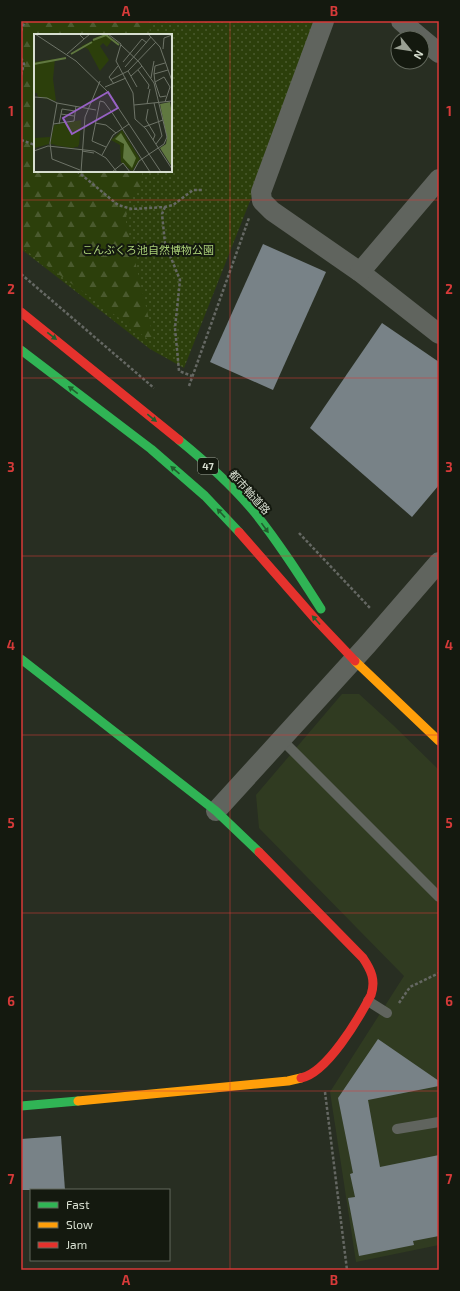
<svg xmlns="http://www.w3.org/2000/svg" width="460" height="1291" viewBox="0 0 460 1291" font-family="'Exo 2','Noto Sans JP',sans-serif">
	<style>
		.built { fill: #303b21 }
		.grass { fill: url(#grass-dots); fill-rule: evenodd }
		.forest { fill: url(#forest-firs) }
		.building { fill: #788287 }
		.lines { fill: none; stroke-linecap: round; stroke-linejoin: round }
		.path { stroke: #656863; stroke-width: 2.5; stroke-dasharray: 3 2; stroke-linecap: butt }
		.lane { stroke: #60645e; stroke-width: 10 }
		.street { stroke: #60645e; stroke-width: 20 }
		.fast { stroke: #30b455; stroke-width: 9 }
		.slow { stroke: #ff9f0a; stroke-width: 9 }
		.jam { stroke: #e5322d; stroke-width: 9 }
		.oneway { fill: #215f2e }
		.grid { fill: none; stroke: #d63a39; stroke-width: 1; stroke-opacity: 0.55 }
		.labels { text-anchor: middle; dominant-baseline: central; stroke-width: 4; stroke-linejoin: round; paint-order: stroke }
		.shield { fill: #14190f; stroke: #9ca396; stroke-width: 1 }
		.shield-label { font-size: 10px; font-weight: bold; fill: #d7ded0 }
		.park-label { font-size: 11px; fill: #aacf78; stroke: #14190f }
		.street-label { font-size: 11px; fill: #d7ded0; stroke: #14190f }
		.inset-river { fill: none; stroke: #607840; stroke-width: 2 }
		.inset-road { fill: none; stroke: #6e7468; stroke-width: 1 }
		.view { fill: #9761c4; fill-opacity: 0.15; stroke: #9761c4; stroke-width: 2 }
		.inset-edge { fill: none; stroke: #d7ded0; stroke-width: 2 }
		.neatline { fill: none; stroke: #d63a39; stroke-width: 1.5 }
		.grid-label { font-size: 13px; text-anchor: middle; font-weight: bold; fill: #d63a39 }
	</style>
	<defs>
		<pattern id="grass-dots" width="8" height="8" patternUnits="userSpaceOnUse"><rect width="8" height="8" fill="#2c3f0b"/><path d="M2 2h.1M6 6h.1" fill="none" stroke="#4a5a2e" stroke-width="1.8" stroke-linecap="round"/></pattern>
		<pattern id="forest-firs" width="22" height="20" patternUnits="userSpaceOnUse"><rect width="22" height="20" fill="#2c3f0b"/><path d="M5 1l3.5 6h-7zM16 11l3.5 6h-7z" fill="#4a5a2e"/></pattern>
	</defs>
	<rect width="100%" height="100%" fill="#282e22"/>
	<path class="built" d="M 342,694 L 359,694 L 393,725 L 439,770 L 439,1245 L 356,1262 L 330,1092 L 404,976 L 259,828 L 256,795 Z"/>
	<path class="grass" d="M 21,21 L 318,21 L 299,77 L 184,368 L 150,349 L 21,249 ZM 35,35 L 171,35 L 171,171 L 35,171 Z"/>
	<path class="forest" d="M 21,21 L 149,21 L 150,35 L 35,35 L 35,171 L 142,171 L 141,189 L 127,199 L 126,224 L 155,344 L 21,247 Z"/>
	<g class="building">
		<path d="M 263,244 L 326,272 L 273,390 L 210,362 Z"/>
		<path d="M 382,323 L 439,362 L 439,485 L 412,517 L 310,428 Z"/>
		<path d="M 378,1039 L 439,1081 L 439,1086 L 368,1100 L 380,1167 L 439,1155 L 439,1236 L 413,1241 L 414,1245 L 359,1256 L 348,1198 L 355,1197 L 350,1174 L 353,1173 L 338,1098 Z"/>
		<path d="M 61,1136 L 65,1190 L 21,1190 L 21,1139 Z"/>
	</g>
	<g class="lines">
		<g class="path">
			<path d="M 21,31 L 25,21"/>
			<path d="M 21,58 L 24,64 L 21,75"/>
			<path d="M 21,140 L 35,145"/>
			<path d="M 77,171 L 118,205 L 132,209 L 165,207 L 173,205 L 193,190 L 202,190"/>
			<path d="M 165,207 L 162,214 L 165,243 L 180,280 L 175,328 L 179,371 L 192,376"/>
			<path d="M 21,274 L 154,388"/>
			<path d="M 189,386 L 249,218"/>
			<path d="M 299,533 L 371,609"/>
			<path d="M 399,1003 L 410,987 L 439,973"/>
			<path d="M 325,1092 L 347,1270"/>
		</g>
		<g class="lane">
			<path d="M 281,739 L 439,897"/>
			<path d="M 368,1001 L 387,1013"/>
			<path d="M 397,1129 L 439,1122"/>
		</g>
		<g class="street">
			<path d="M 324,21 L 261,192 L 262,201 L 272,211 L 360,272 L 439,334"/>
			<path d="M 401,21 L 421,38"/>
			<path d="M 422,39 L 439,53"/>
			<path d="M 360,272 L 439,179"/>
			<path d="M 216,811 L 368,644 L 439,562"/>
		</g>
		<g class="fast">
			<path d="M 21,350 L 151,449 L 205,496 L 239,532"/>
			<path d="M 179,440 C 206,462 233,486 255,513 C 279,543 300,576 321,609"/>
			<path d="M 21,659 L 216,811 L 259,852"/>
			<path d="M 21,1106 L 78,1101"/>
		</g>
		<g class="slow">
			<path d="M 355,661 L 439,741"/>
			<path d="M 78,1101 L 288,1081 L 301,1078"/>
		</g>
		<g class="jam">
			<path d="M 21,312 L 179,440"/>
			<path d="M 239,532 L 317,621 L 355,661"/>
			<path d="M 259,852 L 363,958 C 371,970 376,980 371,995 C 359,1018 327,1073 301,1078"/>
		</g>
	</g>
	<defs><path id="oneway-solid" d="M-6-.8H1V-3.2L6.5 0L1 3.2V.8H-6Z"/></defs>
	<g class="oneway">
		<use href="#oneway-solid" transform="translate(52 336) rotate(38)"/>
		<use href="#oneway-solid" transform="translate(73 390) rotate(-143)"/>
		<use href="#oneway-solid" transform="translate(152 418) rotate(39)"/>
		<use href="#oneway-solid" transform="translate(175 470) rotate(-139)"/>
		<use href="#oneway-solid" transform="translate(221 513) rotate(-133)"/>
		<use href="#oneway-solid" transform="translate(265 528) rotate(54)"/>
		<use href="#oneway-solid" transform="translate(316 620) rotate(-132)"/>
	</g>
	<path class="grid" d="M 230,21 L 230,1270M 21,200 L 439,200M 21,378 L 439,378M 21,556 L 439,556M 21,735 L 439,735M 21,913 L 439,913M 21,1091 L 439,1091"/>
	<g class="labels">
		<rect class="shield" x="198" y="458" width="20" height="16" rx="3"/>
		<g class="shield-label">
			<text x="208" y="466">47</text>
		</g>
		<g class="park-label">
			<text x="148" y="249">こんぶくろ池自然博物公園</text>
		</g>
		<g class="street-label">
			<text transform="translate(250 492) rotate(48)">都市軸道路</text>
		</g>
	</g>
	<g transform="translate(34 34)">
		<rect width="138" height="138" fill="#282e22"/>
		<path d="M 47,86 L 44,113 L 16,110 L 20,91 ZM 88,96 L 106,125 L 98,137 L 87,128 L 86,111 L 77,106 Z" fill="#2c3f0b"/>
		<path d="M 72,1 L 78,6 L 73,13 L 69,9 L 66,12 L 75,26 L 66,37 L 54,15 L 47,12 L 57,8 L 62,3 ZM 21,25 L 19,45 L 22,67 L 4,63 L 3,59 L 0,59 L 0,28 ZM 47,88 L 45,111 L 39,114 L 19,111 L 23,110 L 17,109 L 19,97 L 23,97 L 25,91 L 36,95 ZM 16,103 L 15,110 L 1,114 L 0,104 Z" fill="#2c3f0b"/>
		<path d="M 136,68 L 138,80 L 138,133 L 126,114 L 132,110 L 133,104 L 126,70 ZM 87,99 L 102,124 L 98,134 L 89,124 L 90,110 L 81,105 Z" fill="#607840"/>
		<path class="inset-river" d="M 59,6 L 72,1 L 85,11M 37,20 L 58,8M 0,30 L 32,24"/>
		<path class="inset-road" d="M 1,0 L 42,27 L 73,57 L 127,138M 45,0 L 50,5 L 56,0M 74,0 L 87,10 L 82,27 L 99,59 L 101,85 L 112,95 L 138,135M 114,0 L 126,13 L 138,47M 87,11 L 105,28 L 120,49 L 133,103 L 130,110 L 105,127 L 99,138M 129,15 L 130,4 L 138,1M 33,20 L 50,5M 89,28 L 108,5 L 113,9M 91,33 L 117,3M 104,36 L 115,51 L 114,55M 94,37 L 103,53M 120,40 L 121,32 L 131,29M 97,42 L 108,32M 117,44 L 120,27M 76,46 L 94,37 L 122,8M 121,48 L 120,40 L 134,36M 80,50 L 75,43 L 84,32M 71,53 L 92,44M 0,63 L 13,64 L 23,69 L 62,76M 131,68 L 136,53 L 130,43 L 121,48 L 126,63 L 132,62M 23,69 L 16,109 L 18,125 L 46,136M 120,69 L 128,102 L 122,110M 113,70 L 116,55M 100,71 L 138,67M 114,75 L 112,86 L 121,101 L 119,106M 27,80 L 40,82M 61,89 L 72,91 L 82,99M 19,90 L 40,87 L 42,72M 25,90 L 28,75 L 41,77M 110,93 L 129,86M 72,113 L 58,107 L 66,67 L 70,68 L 79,80 L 116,138M 0,117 L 14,112 L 60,117 L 72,124 L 83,138M 48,117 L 60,119M 68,121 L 79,101 L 95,90M 47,138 L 51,83 L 66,47M 78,138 L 89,129 L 96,138"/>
		<path class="view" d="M 74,58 L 84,74 L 38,100 L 29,84 Z"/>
		<rect width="138" height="138" class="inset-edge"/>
	</g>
	<rect width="460" height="1291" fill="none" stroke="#14190f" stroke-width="44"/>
	<rect x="30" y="1189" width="140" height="72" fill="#14190f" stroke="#62685c"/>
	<rect x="38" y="1202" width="20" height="6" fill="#30b455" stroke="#62685c"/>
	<text x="66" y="1209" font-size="12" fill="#d7ded0">Fast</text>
	<rect x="38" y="1222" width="20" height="6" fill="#ff9f0a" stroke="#62685c"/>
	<text x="66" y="1229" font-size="12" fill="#d7ded0">Slow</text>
	<rect x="38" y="1242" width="20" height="6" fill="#e5322d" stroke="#62685c"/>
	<text x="66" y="1249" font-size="12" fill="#d7ded0">Jam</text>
	<g transform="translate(410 50) rotate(120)"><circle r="19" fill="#14190f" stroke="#62685c"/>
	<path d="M0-3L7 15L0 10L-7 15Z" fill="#9aa093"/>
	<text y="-6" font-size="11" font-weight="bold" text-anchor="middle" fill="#d7ded0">N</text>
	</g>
	<rect x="22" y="22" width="416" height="1247" class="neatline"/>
	<g class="grid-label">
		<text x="126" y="16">A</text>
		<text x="334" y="16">B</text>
		<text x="11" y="116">1</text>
		<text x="449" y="116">1</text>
		<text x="11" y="294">2</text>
		<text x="449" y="294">2</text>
		<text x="11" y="472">3</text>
		<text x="449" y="472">3</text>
		<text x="11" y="650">4</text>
		<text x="449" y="650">4</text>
		<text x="11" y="828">5</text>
		<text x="449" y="828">5</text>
		<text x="11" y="1006">6</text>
		<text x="449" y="1006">6</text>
		<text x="11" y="1184">7</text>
		<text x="449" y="1184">7</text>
		<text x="126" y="1285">A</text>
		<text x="334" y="1285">B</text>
	</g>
</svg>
